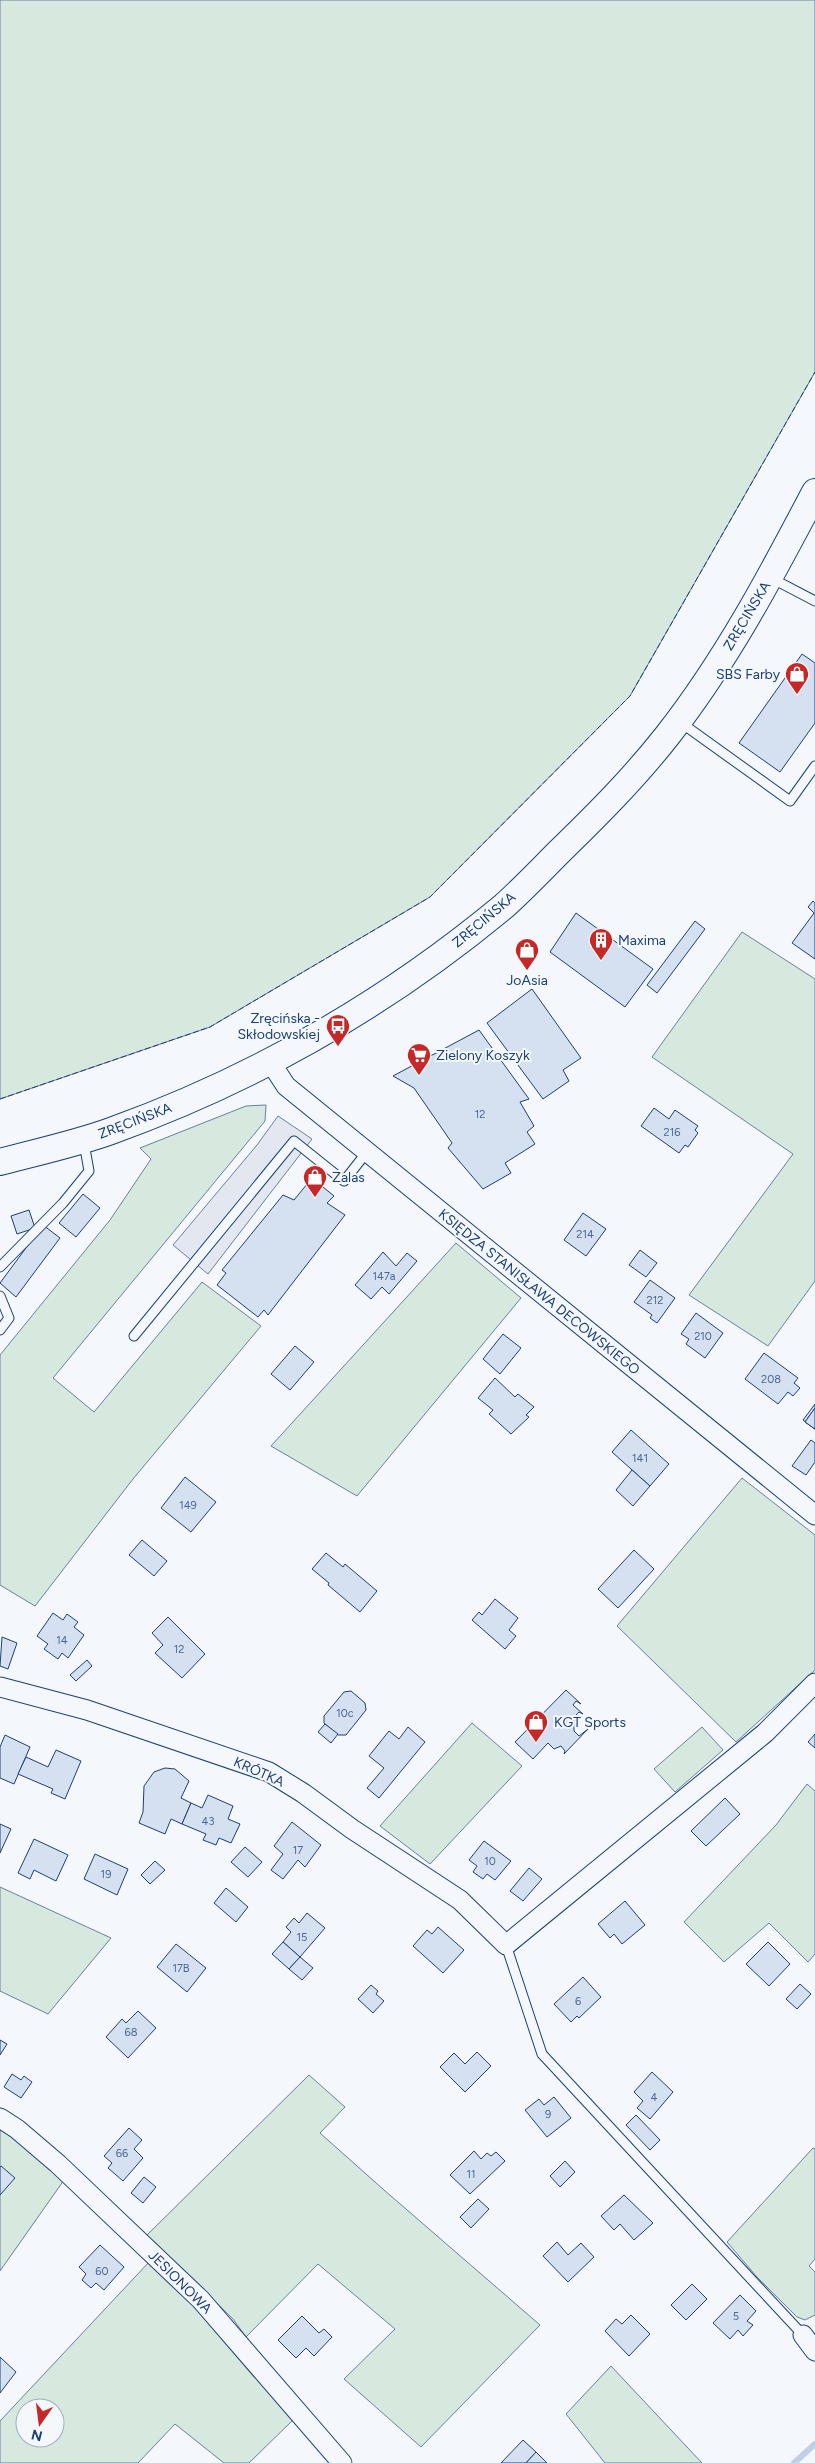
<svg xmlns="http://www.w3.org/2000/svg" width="815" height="2463" viewBox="0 0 815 2463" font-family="Figtree,sans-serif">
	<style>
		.green { fill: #d7e8df; stroke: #687fa3; fill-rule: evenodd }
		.parking { fill: #e3e8f0; stroke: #687fa3 }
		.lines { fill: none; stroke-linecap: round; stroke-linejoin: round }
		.stream { stroke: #bed0e5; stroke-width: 6 }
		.building { fill: #d5e0f0; stroke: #1d3f73 }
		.lane-casing { stroke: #1d3f73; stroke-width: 11 }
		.street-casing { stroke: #1d3f73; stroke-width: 21 }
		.secondary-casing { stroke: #1d3f73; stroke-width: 28 }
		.lane { stroke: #f4f7fb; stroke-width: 9 }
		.street { stroke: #f4f7fb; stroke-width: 19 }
		.secondary { stroke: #f4f7fb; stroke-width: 26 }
		.fence { stroke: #1d3f73; stroke-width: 1; stroke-dasharray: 6 2.5; stroke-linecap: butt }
		.labels { text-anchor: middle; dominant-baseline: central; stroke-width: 4; stroke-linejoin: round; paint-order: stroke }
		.number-label { font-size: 11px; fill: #4b6792 }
		.street-label { font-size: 14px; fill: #1d3f73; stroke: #f4f7fb }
		.poi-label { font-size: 14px; fill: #1d3f73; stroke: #f4f7fb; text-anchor: start }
	</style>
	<rect width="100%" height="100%" fill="#f4f7fb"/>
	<g class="green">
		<path d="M 0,0 L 815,0 L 815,372 L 630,696 L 430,897 L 210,1027 L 0,1099 Z"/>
		<path d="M 742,932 L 815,979 L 815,1281 L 768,1346 L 689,1295 L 793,1154 L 652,1057 Z"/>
		<path d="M 266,1105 L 265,1121 L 53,1378 L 94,1412 L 202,1282 L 261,1326 L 133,1479 L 35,1606 L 0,1585 L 0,1355 L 110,1220 L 151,1159 L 140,1148 L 246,1106 Z"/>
		<path d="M 456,1243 L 521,1298 L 357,1496 L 271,1446 Z"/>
		<path d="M 742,1478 L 815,1535 L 815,1670 L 736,1742 L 617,1626 Z"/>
		<path d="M 472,1723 L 522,1766 L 430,1864 L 380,1826 Z"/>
		<path d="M 702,1727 L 723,1750 L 675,1792 L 654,1769 Z"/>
		<path d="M 807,1784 L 815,1791 L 815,1954 L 808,1962 L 769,1923 L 724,1962 L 684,1922 L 776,1825 Z"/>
		<path d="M 0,1887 L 111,1938 L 48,2014 L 0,1991 Z"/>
		<path d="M 309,2075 L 345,2107 L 320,2133 L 384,2190 L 540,2325 L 421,2447 L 344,2379 L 395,2329 L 318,2264 L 246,2337 L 233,2319 L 147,2235 Z"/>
		<path d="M 0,2127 L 26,2143 L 64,2180 L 0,2271 Z"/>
		<path d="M 813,2148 L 815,2149 L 815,2259 L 809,2266 L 815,2272 L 815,2315 L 805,2320 L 797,2317 L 757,2277 L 727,2242 Z"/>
		<path d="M 150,2261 L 202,2314 L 295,2418 L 249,2463 L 224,2463 L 175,2424 L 138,2463 L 0,2463 L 0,2421 ZM 25,2408 L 55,2408 L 55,2438 L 25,2438 Z"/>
		<path d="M 611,2366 L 702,2463 L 605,2463 L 566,2414 Z"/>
	</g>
	<path class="parking" d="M 278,1116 L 312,1139 L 208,1274 L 173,1245 L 257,1145 Z"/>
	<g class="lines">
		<path class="stream" d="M 794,2463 L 815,2444"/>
	</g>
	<g class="building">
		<path d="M 802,654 L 815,663 L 815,723 L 780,772 L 739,743 Z"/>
		<path d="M 813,901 L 815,903 L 815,959 L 792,943 L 814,913 L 808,907 Z"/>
		<path d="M 576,913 L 653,969 L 625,1007 L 550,952 Z"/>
		<path d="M 695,921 L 705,929 L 657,993 L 647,985 Z"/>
		<path d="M 532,989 L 581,1058 L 563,1070 L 569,1081 L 543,1099 L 487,1023 Z"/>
		<path d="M 479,1030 L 529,1099 L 520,1102 L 534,1126 L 527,1132 L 535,1144 L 505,1163 L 511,1173 L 483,1189 L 448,1148 L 452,1143 L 414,1088 L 393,1076 Z"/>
		<path d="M 654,1108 L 669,1119 L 675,1110 L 698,1126 L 695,1130 L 698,1133 L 688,1147 L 685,1145 L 679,1153 L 641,1126 Z"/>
		<path d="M 312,1178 L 334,1196 L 327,1203 L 345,1215 L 268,1315 L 264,1310 L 258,1317 L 217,1285 L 226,1273 L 222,1270 L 283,1195 L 294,1200 Z"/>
		<path d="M 83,1194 L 100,1208 L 76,1237 L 59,1223 Z"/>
		<path d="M 29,1210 L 35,1228 L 17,1234 L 11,1216 Z"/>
		<path d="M 583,1213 L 606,1229 L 586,1256 L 564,1240 Z"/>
		<path d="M 43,1225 L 60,1238 L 16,1297 L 0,1283 Z"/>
		<path d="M 640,1250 L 657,1263 L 646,1277 L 629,1265 Z"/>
		<path d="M 383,1252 L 396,1266 L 407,1253 L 417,1261 L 389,1294 L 382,1287 L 371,1299 L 355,1285 Z"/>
		<path d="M 650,1280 L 675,1298 L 657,1323 L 650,1318 L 652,1315 L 634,1302 Z"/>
		<path d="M 696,1313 L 723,1333 L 705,1358 L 686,1344 L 689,1339 L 681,1334 Z"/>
		<path d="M 503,1334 L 521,1348 L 500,1374 L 483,1359 Z"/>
		<path d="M 295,1346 L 314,1362 L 290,1390 L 271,1374 Z"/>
		<path d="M 764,1353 L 798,1378 L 794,1383 L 800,1388 L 793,1396 L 788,1392 L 778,1404 L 745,1379 Z"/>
		<path d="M 495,1378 L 515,1397 L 518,1394 L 534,1407 L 526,1415 L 529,1417 L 511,1434 L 489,1414 L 493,1410 L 478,1398 Z"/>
		<path d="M 815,1404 L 815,1408 L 805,1422 L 815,1429 L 803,1420 Z"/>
		<path d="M 815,1408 L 815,1429 L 805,1422 Z"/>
		<path d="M 631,1430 L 669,1464 L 650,1486 L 612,1452 Z"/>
		<path d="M 811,1440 L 815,1443 L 815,1462 L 806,1475 L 792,1466 Z"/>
		<path d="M 632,1470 L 650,1486 L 633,1506 L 616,1490 Z"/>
		<path d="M 185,1477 L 216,1502 L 191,1532 L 161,1508 Z"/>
		<path d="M 142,1540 L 167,1561 L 154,1576 L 129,1555 Z"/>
		<path d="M 634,1550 L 654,1569 L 618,1608 L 598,1589 Z"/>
		<path d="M 326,1553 L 343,1567 L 345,1564 L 377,1591 L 360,1612 L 328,1585 L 329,1583 L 312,1569 Z"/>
		<path d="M 495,1599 L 518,1618 L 509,1630 L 516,1636 L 505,1649 L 472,1620 L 479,1612 L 482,1615 Z"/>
		<path d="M 53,1613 L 63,1620 L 67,1614 L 78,1622 L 74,1627 L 84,1635 L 68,1658 L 62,1653 L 58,1659 L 44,1649 L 48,1644 L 37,1636 Z"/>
		<path d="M 168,1617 L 205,1654 L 182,1678 L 155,1653 L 163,1645 L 152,1633 Z"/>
		<path d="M 2,1637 L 17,1643 L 8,1669 L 0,1666 Z"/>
		<path d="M 87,1660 L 92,1666 L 76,1681 L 70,1675 Z"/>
		<path d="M 566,1690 L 581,1704 L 576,1701 L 573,1705 L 583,1714 L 579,1712 L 574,1717 L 574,1731 L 579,1736 L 588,1729 L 564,1754 L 565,1751 L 561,1746 L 554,1749 L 548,1743 L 533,1759 L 515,1742 Z"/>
		<path d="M 351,1691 L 365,1703 L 366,1710 L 346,1735 L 338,1735 L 324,1723 L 324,1716 L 344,1692 Z"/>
		<path d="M 325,1724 L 338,1734 L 331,1743 L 318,1732 Z"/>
		<path d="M 408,1727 L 425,1742 L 379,1798 L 367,1788 L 384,1768 L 369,1756 L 389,1731 L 399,1739 Z"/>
		<path d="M 815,1734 L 815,1748 L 808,1742 Z"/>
		<path d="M 5,1735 L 30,1747 L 14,1784 L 0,1778 L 0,1747 Z"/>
		<path d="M 56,1750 L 81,1761 L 65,1799 L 51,1793 L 53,1789 L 18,1774 L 26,1757 L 48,1767 Z"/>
		<path d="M 165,1768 L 175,1769 L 189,1781 L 181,1798 L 191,1803 L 182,1824 L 171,1819 L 165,1834 L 139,1823 L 143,1812 L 144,1786 L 154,1772 Z"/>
		<path d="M 208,1795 L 233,1806 L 228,1819 L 240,1824 L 231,1843 L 219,1838 L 216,1845 L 203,1840 L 206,1834 L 182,1824 L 191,1803 L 202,1808 Z"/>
		<path d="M 725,1798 L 740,1814 L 706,1846 L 691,1831 Z"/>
		<path d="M 292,1822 L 321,1845 L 305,1867 L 298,1860 L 283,1879 L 271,1870 L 283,1854 L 274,1846 Z"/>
		<path d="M 0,1824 L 11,1829 L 0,1853 Z"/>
		<path d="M 34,1839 L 68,1855 L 56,1881 L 34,1870 L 30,1879 L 18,1873 Z"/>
		<path d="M 484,1841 L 511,1861 L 495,1880 L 487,1874 L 483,1879 L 473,1872 L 477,1866 L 469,1860 Z"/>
		<path d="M 245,1847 L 262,1862 L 248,1877 L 231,1862 Z"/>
		<path d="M 95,1854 L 128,1869 L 117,1895 L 84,1879 Z"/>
		<path d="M 155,1861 L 165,1870 L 150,1884 L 141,1875 Z"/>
		<path d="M 529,1868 L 542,1879 L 523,1901 L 510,1891 Z"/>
		<path d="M 226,1888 L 248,1907 L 236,1922 L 214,1903 Z"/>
		<path d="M 625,1901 L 645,1925 L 622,1944 L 614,1934 L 610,1938 L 598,1924 Z"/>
		<path d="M 307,1913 L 325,1928 L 300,1957 L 283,1942 L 291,1932 L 286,1927 L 294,1918 L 299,1923 Z"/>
		<path d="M 438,1927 L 464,1950 L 443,1973 L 413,1946 L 427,1930 L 432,1934 Z"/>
		<path d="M 283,1942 L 300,1957 L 289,1969 L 272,1954 Z"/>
		<path d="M 768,1942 L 790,1964 L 769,1986 L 746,1964 Z"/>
		<path d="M 176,1944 L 206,1968 L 187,1992 L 157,1967 Z"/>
		<path d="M 300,1957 L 313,1968 L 302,1980 L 289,1969 Z"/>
		<path d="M 583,1977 L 601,1997 L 579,2018 L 577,2016 L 571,2022 L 554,2004 Z"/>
		<path d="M 800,1984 L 811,1994 L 797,2009 L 786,1999 Z"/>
		<path d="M 371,1985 L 378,1991 L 376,1994 L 384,2001 L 373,2013 L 358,1999 Z"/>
		<path d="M 138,2011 L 156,2028 L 128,2058 L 106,2037 L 122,2019 L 126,2023 Z"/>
		<path d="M 0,2040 L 7,2044 L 0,2055 Z"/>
		<path d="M 477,2052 L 491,2066 L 465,2092 L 440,2067 L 454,2053 L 465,2064 Z"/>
		<path d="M 652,2072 L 673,2092 L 650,2119 L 637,2108 L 643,2101 L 634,2092 Z"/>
		<path d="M 12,2074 L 21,2080 L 24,2076 L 32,2082 L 21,2098 L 4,2087 Z"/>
		<path d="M 554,2097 L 571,2118 L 547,2137 L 525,2110 L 539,2099 L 544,2105 Z"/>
		<path d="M 636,2115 L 660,2140 L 650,2150 L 626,2125 Z"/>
		<path d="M 129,2128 L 142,2140 L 134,2149 L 143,2158 L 123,2181 L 108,2168 L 112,2163 L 104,2156 Z"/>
		<path d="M 474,2151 L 481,2159 L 487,2153 L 491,2156 L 496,2152 L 505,2161 L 470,2194 L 450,2175 Z"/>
		<path d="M 565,2161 L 575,2172 L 560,2187 L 550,2176 Z"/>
		<path d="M 1,2166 L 15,2178 L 0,2195 L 0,2167 Z"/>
		<path d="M 144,2177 L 156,2187 L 143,2203 L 131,2193 Z"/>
		<path d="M 624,2195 L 653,2223 L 634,2240 L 620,2224 L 614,2230 L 601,2216 Z"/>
		<path d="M 478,2199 L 489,2209 L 471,2228 L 460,2217 Z"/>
		<path d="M 557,2242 L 568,2255 L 581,2243 L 594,2257 L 568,2282 L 543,2256 Z"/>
		<path d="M 100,2245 L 124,2267 L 104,2290 L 96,2283 L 91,2288 L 82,2280 L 86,2274 L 79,2267 Z"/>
		<path d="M 692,2284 L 707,2299 L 686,2320 L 671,2305 Z"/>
		<path d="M 740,2295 L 756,2311 L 747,2321 L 753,2325 L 743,2336 L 738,2330 L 730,2339 L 713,2323 Z"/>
		<path d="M 631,2315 L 650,2334 L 629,2356 L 605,2331 L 616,2319 L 622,2324 Z"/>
		<path d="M 302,2316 L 319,2333 L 324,2329 L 332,2337 L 314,2356 L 306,2348 L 296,2358 L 278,2340 Z"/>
		<path d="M 0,2357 L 16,2372 L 0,2393 Z"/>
		<path d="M 523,2440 L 536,2452 L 526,2463 L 501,2463 Z"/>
		<path d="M 536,2452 L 547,2463 L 526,2463 Z"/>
	</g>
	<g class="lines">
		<g class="lane-casing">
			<g id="lane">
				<path d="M 771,578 L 815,601"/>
				<path d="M 680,722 L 790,801 L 815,766"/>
				<path d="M 0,1267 L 63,1203 L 89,1171 L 84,1143"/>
				<path d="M 0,1296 L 9,1318 L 0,1330"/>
				<path d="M 134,1336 L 294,1141 L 344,1181 L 367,1152"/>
				<path d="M 506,1945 L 542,2054 L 803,2335"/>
			</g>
		</g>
		<g class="street-casing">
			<g id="street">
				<path d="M 271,1063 L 286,1086 L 815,1515"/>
				<path d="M 0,1687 L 87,1710 L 269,1772 L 303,1793 L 352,1829 L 460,1900 L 506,1945 L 765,1733 L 815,1683"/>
				<path d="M 0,2118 L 17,2129 L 58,2164 L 201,2300 L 342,2463"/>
				<path d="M 803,2335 L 815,2351"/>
			</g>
		</g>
		<g class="secondary-casing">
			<path id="secondary" d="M 0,1162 C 37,1152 75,1144 111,1131 C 255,1079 386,1004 504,906 C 523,889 541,870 559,852 C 597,815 634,778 667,736 C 726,661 771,576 815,492"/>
		</g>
		<use href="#lane" class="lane"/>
		<use href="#street" class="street"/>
		<use href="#secondary" class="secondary"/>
		<path class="fence" d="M 0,1099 L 210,1027 L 430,897 L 630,696 L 815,372"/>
	</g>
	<defs>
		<g id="shop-pin" transform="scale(1.25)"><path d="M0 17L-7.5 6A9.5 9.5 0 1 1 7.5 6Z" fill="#c62828" stroke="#f4f7fb"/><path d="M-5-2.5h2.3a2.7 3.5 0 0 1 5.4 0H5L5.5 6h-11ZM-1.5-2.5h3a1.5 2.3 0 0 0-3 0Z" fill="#fff"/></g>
		<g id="building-pin" transform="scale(1.25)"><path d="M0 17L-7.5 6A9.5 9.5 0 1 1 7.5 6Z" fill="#c62828" stroke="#f4f7fb"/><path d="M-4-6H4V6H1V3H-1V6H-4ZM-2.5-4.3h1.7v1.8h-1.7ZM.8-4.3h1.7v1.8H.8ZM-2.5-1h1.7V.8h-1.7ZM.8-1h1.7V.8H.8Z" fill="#fff"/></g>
		<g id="bus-pin" transform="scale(1.25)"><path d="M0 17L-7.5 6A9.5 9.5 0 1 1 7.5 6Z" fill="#c62828" stroke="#f4f7fb"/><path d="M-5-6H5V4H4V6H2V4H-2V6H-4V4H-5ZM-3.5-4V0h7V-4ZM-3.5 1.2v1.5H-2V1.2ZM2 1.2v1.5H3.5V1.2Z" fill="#fff"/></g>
		<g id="supermarket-pin" transform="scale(1.25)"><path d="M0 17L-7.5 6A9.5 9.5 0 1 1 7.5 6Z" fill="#c62828" stroke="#f4f7fb"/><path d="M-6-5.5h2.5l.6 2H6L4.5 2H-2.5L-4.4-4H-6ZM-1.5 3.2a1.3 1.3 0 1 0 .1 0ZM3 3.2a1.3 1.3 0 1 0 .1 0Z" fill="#fff"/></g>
	</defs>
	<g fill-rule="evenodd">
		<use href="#shop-pin" x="797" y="674"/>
		<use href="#building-pin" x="601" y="940"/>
		<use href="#shop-pin" x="527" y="950"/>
		<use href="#bus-pin" x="338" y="1026"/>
		<use href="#supermarket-pin" x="419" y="1055"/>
		<use href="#shop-pin" x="315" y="1177"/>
		<use href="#shop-pin" x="536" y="1722"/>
	</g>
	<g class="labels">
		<g class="number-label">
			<text x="480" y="1114">12</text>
			<text x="672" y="1132">216</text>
			<text x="585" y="1234">214</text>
			<text x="384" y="1276">147a</text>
			<text x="655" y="1300">212</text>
			<text x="703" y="1336">210</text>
			<text x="771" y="1379">208</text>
			<text x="640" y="1458">141</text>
			<text x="188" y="1505">149</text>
			<text x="62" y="1640">14</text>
			<text x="179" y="1649">12</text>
			<text x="345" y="1713">10c</text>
			<text x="208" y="1821">43</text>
			<text x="298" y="1850">17</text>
			<text x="490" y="1861">10</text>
			<text x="106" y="1874">19</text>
			<text x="302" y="1937">15</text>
			<text x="181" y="1968">17B</text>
			<text x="578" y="2001">6</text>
			<text x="131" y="2032">68</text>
			<text x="654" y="2097">4</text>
			<text x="548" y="2114">9</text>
			<text x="122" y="2153">66</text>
			<text x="471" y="2174">11</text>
			<text x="102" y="2271">60</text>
			<text x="736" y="2316">5</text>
		</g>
		<g class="street-label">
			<text transform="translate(747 616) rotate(-59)">ZRĘCIŃSKA</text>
			<text transform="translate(484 920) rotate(-40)">ZRĘCIŃSKA</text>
			<text transform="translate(135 1121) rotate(-21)">ZRĘCIŃSKA</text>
			<text transform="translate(539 1292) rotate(39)">KSIĘDZA STANISŁAWA DECOWSKIEGO</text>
			<text transform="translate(259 1772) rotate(24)">KRÓTKA</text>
			<text transform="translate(180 2282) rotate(45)">JESIONOWA</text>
		</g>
		<g class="poi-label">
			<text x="780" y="674" text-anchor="end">SBS Farby</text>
			<text x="618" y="940">Maxima</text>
			<text x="527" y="980" text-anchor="middle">JoAsia</text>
			<text x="320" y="1018" text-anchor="end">Zręcińska -<tspan x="320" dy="16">Skłodowskiej</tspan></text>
			<text x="436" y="1055">Zielony Koszyk</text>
			<text x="332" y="1177">Zalas</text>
			<text x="554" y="1722">KGT Sports</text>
		</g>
	</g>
	<g transform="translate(40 2423) rotate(194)"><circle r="24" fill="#f4f7fb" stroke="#9eadc5"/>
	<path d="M0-4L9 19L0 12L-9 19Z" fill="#c62828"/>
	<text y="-8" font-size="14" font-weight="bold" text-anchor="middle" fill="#1d3f73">N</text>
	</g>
</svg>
